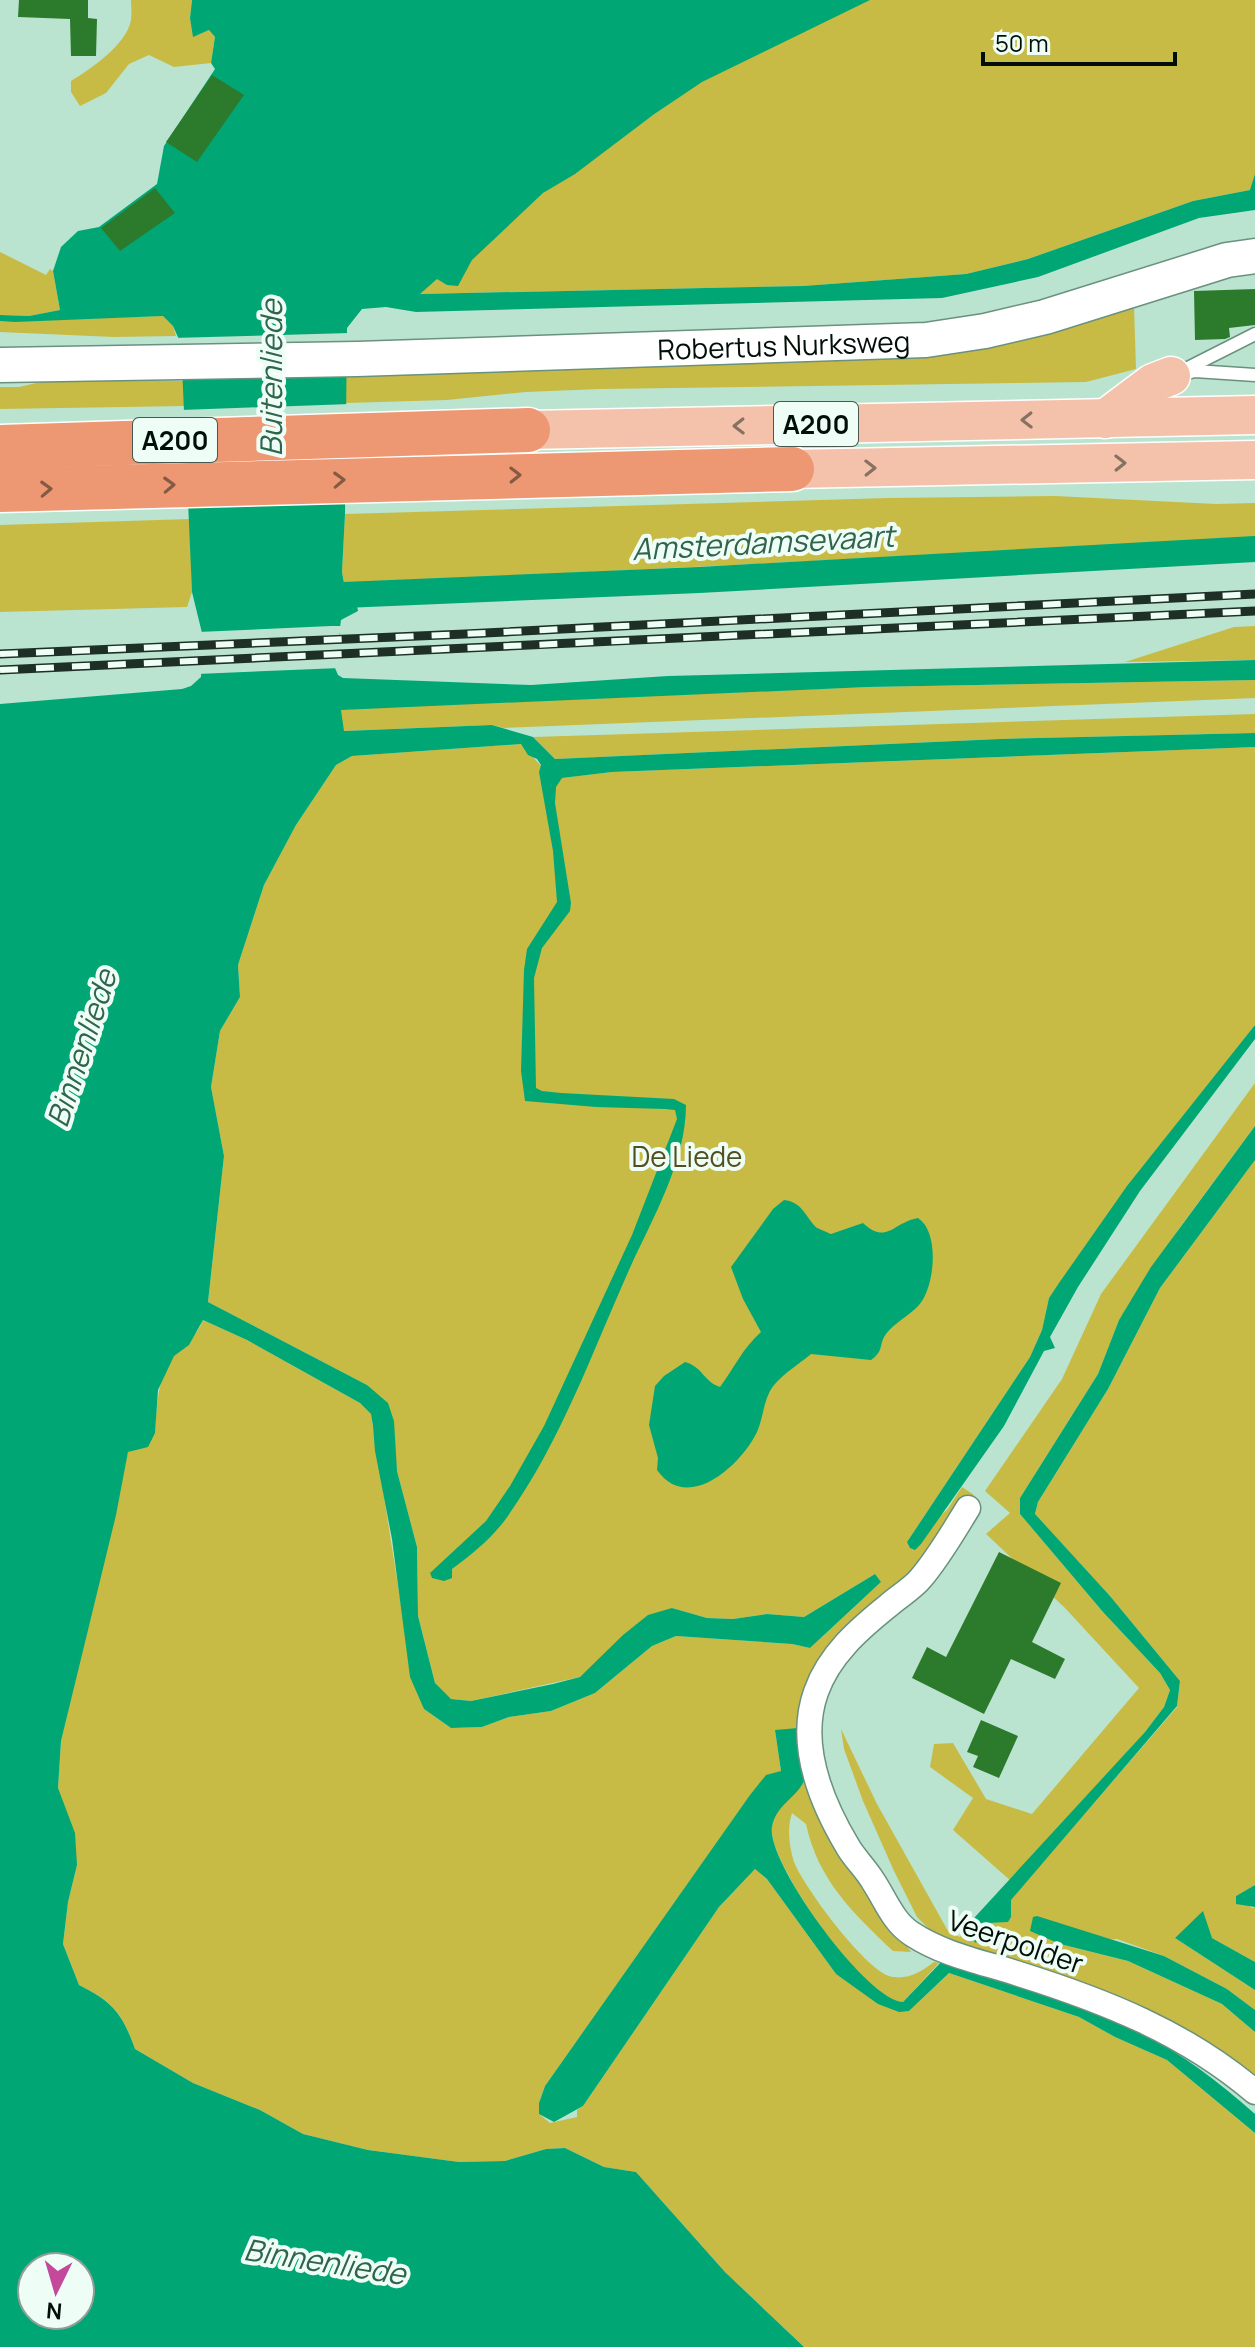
<svg xmlns="http://www.w3.org/2000/svg" width="1255" height="2347" viewBox="0 0 1255 2347" font-family="Manrope,sans-serif">
	<style>
		.green { fill: #c7bb45 }
		.water { fill: #00a775; fill-rule: evenodd }
		.pier { fill: #bae4cf }
		.lines { fill: none; stroke-linecap: round; stroke-linejoin: round }
		.canal { stroke: #00a775; stroke-width: 26 }
		.building { fill: #2c7b2c }
		.service-casing { stroke: #6a917e; stroke-width: 15 }
		.minor-casing { stroke: #6a917e; stroke-width: 27 }
		.secondary-casing { stroke: #6a917e; stroke-width: 37 }
		.primary-casing { stroke: #fff; stroke-width: 41 }
		.motorway-casing { stroke: #fff; stroke-width: 47 }
		.service { stroke: #fff; stroke-width: 12 }
		.minor { stroke: #fff; stroke-width: 24 }
		.secondary { stroke: #fff; stroke-width: 34 }
		.primary { stroke: #f4c1ab; stroke-width: 38 }
		.motorway { stroke: #ed9773; stroke-width: 44 }
		.rail-casing { stroke: #1e2f26; stroke-width: 9 }
		.rail { stroke: #eefef6; stroke-width: 6; stroke-dasharray: 18; stroke-linecap: butt }
		.oneway { stroke: #877162 }
		.oneway2 { stroke: #835a43 }
		.labels { text-anchor: middle; dominant-baseline: central; stroke-width: 8; stroke-linejoin: round; paint-order: stroke }
		.shield { fill: #eefef6; stroke: #49574f; stroke-width: 2 }
		.shield-label { font-size: 26px; font-weight: bold; fill: #020f08 }
		.street-label { font-size: 28px; fill: #020f08; stroke: #eefef6 }
		.park-label { font-size: 28px; fill: #534e1f; stroke: #eefef6 }
		.water-label { font-size: 30px; font-style: italic; fill: #30644d; stroke: #eefef6 }
	</style>
	<rect width="100%" height="100%" fill="#bae4cf"/>
	<g class="green">
		<path d="M 131,0 L 192,0 L 190,18 L 194,36 L 209,30 L 215,37 L 211,63 L 174,67 L 149,55 L 129,64 L 106,93 L 80,106 L 71,92 L 71,81 C 91,69 127,44 131,20 C 132,14 131,6 131,0 Z"/>
		<path d="M 853,0 L 1255,0 L 1255,183 L 1250,190 L 1193,201 L 1028,259 L 966,274 L 803,286 L 418,294 L 543,193 L 653,115 L 702,81 Z"/>
		<path d="M 0,252 L 46,275 L 50,269 L 53,271 L 60,310 L 29,316 L 0,315 Z"/>
		<path d="M 1134,306 L 1136,369 L 1086,382 L 600,389 L 526,392 L 447,400 L 346,403 L 346,373 L 827,358 L 862,360 L 943,353 L 1026,340 Z"/>
		<path d="M 163,316 L 173,326 L 176,336 L 114,337 L 0,332 L 0,321 Z"/>
		<path d="M 49,380 L 184,381 L 185,406 L 0,409 L 0,387 L 19,387 Z"/>
		<path d="M 1055,496 L 1216,504 L 1255,503 L 1255,539 L 349,584 L 344,582 L 342,572 L 345,514 L 888,498 Z"/>
		<path d="M 190,519 L 192,592 L 187,607 L 0,612 L 0,525 Z"/>
		<path d="M 1255,626 L 1255,660 L 1125,662 L 1234,627 Z"/>
		<path d="M 1255,680 L 1255,698 L 504,728 L 492,725 L 343,731 L 340,710 L 344,708 L 868,687 Z"/>
		<path d="M 1255,714 L 1255,733 L 1000,739 L 555,759 L 533,737 Z"/>
		<path d="M 521,744 L 542,767 L 562,778 L 612,772 L 1255,747 L 1255,1025 L 1049,1298 L 1042,1330 L 1030,1357 L 907,1542 L 947,1510 L 962,1487 L 974,1495 L 939,1543 L 816,1673 L 822,1783 L 889,1919 L 911,1952 L 893,1951 C 853,1913 818,1880 806,1824 L 792,1813 C 787,1828 789,1846 794,1862 C 804,1887 863,1967 889,1976 C 906,1981 921,1972 934,1962 L 939,1963 L 903,2002 C 865,2001 773,1868 772,1832 C 771,1814 784,1802 796,1791 L 775,1730 L 781,1771 L 750,1796 L 545,2086 L 539,2103 L 539,2114 L 550,2123 L 577,2117 L 577,2110 L 583,2106 L 719,1907 L 755,1869 L 767,1879 L 836,1974 L 909,2011 L 949,1973 L 1079,2017 L 1115,2037 L 1167,2060 L 1255,2133 L 1255,2347 L 804,2347 L 725,2272 L 636,2172 L 604,2167 L 565,2148 L 546,2149 L 505,2161 L 459,2162 L 368,2150 L 303,2134 L 260,2110 L 193,2083 L 135,2049 C 122,2013 114,2002 79,1985 L 63,1944 L 68,1902 L 77,1865 L 58,1788 L 61,1741 L 128,1452 L 155,1433 C 157,1406 157,1376 175,1354 C 186,1342 197,1336 203,1320 L 247,1340 L 360,1403 L 371,1414 L 401,1605 L 424,1709 L 451,1728 L 482,1727 L 509,1717 L 551,1711 L 595,1693 L 652,1646 L 676,1636 L 792,1644 L 810,1648 L 880,1583 L 875,1574 L 804,1617 L 767,1614 L 733,1619 L 707,1618 L 672,1608 L 610,1650 L 580,1677 L 471,1701 L 451,1699 L 441,1691 L 435,1683 L 418,1616 L 417,1547 L 397,1471 L 367,1385 L 208,1302 L 224,1156 L 211,1087 L 220,1031 L 240,997 L 238,965 L 264,885 L 296,825 L 336,765 L 352,756 Z"/>
		<path d="M 1255,1083 L 1255,1126 L 1178,1230 L 1119,1320 L 1098,1374 L 1020,1498 L 1020,1514 L 1103,1612 L 1160,1673 L 1170,1690 L 1164,1707 L 1145,1732 L 1011,1881 L 953,1830 L 973,1798 L 930,1767 L 934,1744 L 953,1743 L 986,1799 L 1032,1814 L 1139,1688 L 1065,1608 L 986,1534 L 1010,1513 L 985,1491 L 1062,1379 L 1101,1294 Z"/>
		<path d="M 1255,1160 L 1255,1885 L 1236,1896 L 1252,1908 L 1255,1907 L 1255,1962 L 1212,1938 L 1175,1938 L 1255,1990 L 1255,2010 L 1227,1989 L 1164,1956 L 1117,1939 L 1060,1944 L 1128,1961 L 1222,2004 L 1255,2032 L 1255,2085 L 933,1933 L 917,1917 L 894,1871 L 863,1801 L 844,1749 L 841,1729 L 877,1804 L 948,1931 L 960,1937 L 963,1930 L 976,1942 L 987,1922 L 1011,1917 L 1010,1900 L 1177,1707 L 1180,1681 L 1110,1596 L 1035,1515 L 1038,1502 L 1108,1389 L 1160,1288 Z"/>
	</g>
	<g class="water">
		<path d="M 192,0 L 870,0 L 702,82 L 653,115 L 575,174 L 543,193 L 472,260 L 458,286 L 447,285 L 437,279 L 420,294 L 803,286 L 966,274 L 1028,259 L 1193,201 L 1250,190 L 1255,174 L 1255,210 L 1199,218 L 1038,277 L 942,298 L 416,312 L 386,307 L 362,309 L 347,328 L 345,514 L 342,572 L 344,583 L 353,584 L 358,611 L 341,620 L 335,668 L 338,675 L 343,678 L 531,685 L 668,676 L 1255,660 L 1255,680 L 868,687 L 341,710 L 344,731 L 492,725 L 533,737 L 555,759 L 1000,739 L 1255,733 L 1255,747 L 612,772 L 562,778 L 556,787 L 555,803 L 571,903 L 570,911 L 542,948 L 534,978 L 536,1088 L 542,1091 L 561,1093 L 674,1099 L 686,1105 C 686,1162 652,1219 629,1270 C 591,1355 560,1444 505,1520 C 490,1540 471,1555 452,1569 L 452,1578 L 444,1581 L 432,1578 L 430,1573 L 486,1521 L 510,1486 L 544,1426 L 632,1235 L 677,1119 L 675,1110 L 665,1109 L 596,1107 L 525,1101 L 521,1071 L 524,970 L 527,949 L 557,902 L 553,851 L 539,772 L 541,765 L 537,759 L 528,755 L 521,744 L 352,756 L 336,765 L 296,825 L 264,885 L 238,965 L 240,997 L 220,1031 L 211,1087 L 224,1156 L 208,1302 L 367,1385 L 388,1403 L 394,1421 L 397,1471 L 417,1547 L 418,1616 L 435,1683 L 451,1699 L 471,1701 L 553,1684 L 580,1677 L 623,1635 L 648,1615 L 672,1608 L 707,1618 L 733,1619 L 767,1614 L 804,1617 L 875,1574 L 881,1582 L 810,1648 L 792,1644 L 676,1636 L 652,1646 L 595,1693 L 551,1711 L 509,1717 L 482,1727 L 451,1728 L 424,1709 L 410,1677 L 392,1539 L 375,1451 L 373,1426 L 371,1414 L 360,1403 L 247,1340 L 203,1320 L 189,1345 L 174,1356 L 158,1390 L 155,1433 L 148,1447 L 128,1452 L 116,1515 L 61,1741 L 58,1788 L 75,1833 L 77,1865 L 68,1902 L 63,1944 L 79,1985 C 113,2002 122,2013 135,2049 L 193,2083 L 260,2110 L 303,2134 L 368,2150 L 459,2162 L 505,2161 L 546,2149 L 565,2148 L 604,2167 L 636,2172 L 725,2272 L 804,2347 L 0,2347 L 0,704 L 182,689 L 191,686 L 201,677 L 202,633 L 192,592 L 181,344 L 173,326 L 163,316 L 15,322 L 0,321 L 0,315 L 29,316 L 60,310 L 53,271 L 61,247 L 78,231 L 99,227 L 157,184 L 164,146 L 215,69 L 211,63 L 215,37 L 209,30 L 193,37 L 190,18 ZM 32,2267 L 80,2267 L 80,2315 L 32,2315 Z"/>
		<path d="M 1255,1025 L 1255,1039 L 1140,1191 L 1078,1287 L 1050,1337 L 1055,1348 L 1044,1351 L 1004,1426 L 921,1544 L 915,1550 L 910,1548 L 907,1542 L 1030,1357 L 1042,1330 L 1049,1298 L 1059,1283 L 1127,1186 Z"/>
		<path d="M 1255,1126 L 1255,1160 L 1160,1288 L 1108,1389 L 1038,1502 L 1035,1514 L 1110,1596 L 1180,1681 L 1177,1706 L 1011,1900 L 1011,1917 L 1008,1922 L 988,1923 L 976,1943 L 963,1930 L 1145,1732 L 1164,1707 L 1170,1690 L 1160,1673 L 1103,1612 L 1020,1514 L 1020,1498 L 1098,1374 L 1119,1320 L 1151,1267 Z"/>
		<path d="M 784,1200 C 803,1202 805,1217 817,1228 C 818,1228 830,1234 831,1234 L 863,1223 C 887,1245 892,1223 918,1218 C 940,1232 935,1287 919,1305 C 910,1315 894,1323 886,1334 C 878,1345 885,1350 871,1360 L 811,1354 C 799,1364 778,1377 770,1391 C 763,1404 763,1419 757,1432 C 741,1465 688,1514 657,1470 L 658,1458 L 649,1425 L 655,1386 L 664,1376 L 685,1362 C 703,1367 703,1381 720,1387 C 735,1367 742,1349 761,1332 L 743,1299 L 731,1267 L 773,1209 Z"/>
		<path d="M 798,1728 C 800,1740 807,1767 805,1777 C 801,1796 776,1803 772,1827 C 766,1862 867,2001 903,2002 L 944,1959 C 1006,1978 1070,1997 1129,2026 C 1174,2048 1218,2081 1255,2114 L 1255,2133 L 1167,2060 L 1115,2037 L 1079,2017 L 949,1973 L 909,2011 L 899,2012 L 878,2004 L 836,1974 L 767,1879 L 755,1869 L 719,1907 L 583,2106 L 554,2122 L 539,2114 L 539,2103 L 545,2086 L 750,1795 L 766,1775 L 781,1771 L 775,1730 Z"/>
		<path d="M 1255,1885 L 1255,1907 L 1236,1904 L 1236,1896 Z"/>
		<path d="M 1203,1911 L 1212,1938 L 1255,1962 L 1255,1990 L 1175,1938 Z"/>
		<path d="M 1037,1916 L 1164,1956 L 1227,1989 L 1255,2010 L 1255,2032 L 1222,2004 L 1128,1961 L 1060,1944 L 1030,1931 L 1033,1917 Z"/>
	</g>
	<g class="pier">
		<path d="M 350,333 L 350,373 L 179,378 L 177,345 L 172,338 Z"/>
		<path d="M 350,404 L 350,454 L 183,460 L 181,410 Z"/>
		<path d="M 331,626 L 343,626 L 343,632 L 339,633 L 340,668 L 197,674 L 198,632 Z"/>
	</g>
	<g class="lines">
		<path class="canal" d="M 320,596 L 699,580 L 1255,549"/>
	</g>
	<g class="building">
		<path d="M 19,0 L 88,0 L 88,18 L 97,19 L 96,56 L 71,56 L 70,19 L 18,17 Z"/>
		<path d="M 212,75 L 244,95 L 197,162 L 166,142 Z"/>
		<path d="M 155,188 L 175,213 L 120,251 L 101,228 Z"/>
		<path d="M 1255,289 L 1255,325 L 1229,328 L 1230,337 L 1225,339 L 1195,340 L 1194,291 Z"/>
		<path d="M 999,1552 L 1061,1583 L 1032,1642 L 1065,1659 L 1055,1679 L 1011,1659 L 984,1714 L 912,1678 L 927,1647 L 946,1657 Z"/>
		<path d="M 981,1720 L 1018,1736 L 999,1778 L 973,1767 L 978,1756 L 967,1752 Z"/>
	</g>
	<g class="lines">
		<g class="service-casing">
			<g id="service">
				<path d="M 1183,374 L 1195,371 L 1255,375"/>
				<path d="M 1174,375 L 1255,334"/>
			</g>
		</g>
		<g class="minor-casing">
			<path id="minor" d="M 968,1508 C 953,1532 939,1557 921,1578 C 912,1589 899,1596 889,1605 C 859,1629 829,1655 816,1692 C 797,1745 821,1802 848,1847 C 855,1859 866,1869 873,1881 C 885,1899 893,1922 912,1934 C 944,1955 982,1962 1019,1974 C 1105,2001 1186,2033 1255,2092"/>
		</g>
		<g class="secondary-casing">
			<g id="secondary">
				<path id="s1" d="M 0,365 L 357,359 L 926,340 L 985,331 L 1045,317 L 1227,260 L 1255,256"/>
			</g>
		</g>
		<g class="primary-casing">
			<g id="primary">
				<path d="M 1105,419 L 1153,383 L 1171,376"/>
				<path d="M 528,430 L 1255,415"/>
				<path d="M 792,469 L 1255,460"/>
			</g>
		</g>
		<g class="motorway-casing">
			<g id="motorway">
				<path d="M 0,447 L 528,430"/>
				<path d="M 0,490 L 792,469"/>
			</g>
		</g>
		<use href="#service" class="service"/>
		<use href="#minor" class="minor"/>
		<use href="#secondary" class="secondary"/>
		<use href="#primary" class="primary"/>
		<use href="#motorway" class="motorway"/>
		<g class="rail-casing">
			<g id="rail">
				<path d="M 0,654 L 465,634 L 1255,594"/>
				<path d="M 0,670 L 1255,611"/>
			</g>
		</g>
		<use href="#rail" class="rail"/>
	</g>
	<defs><path id="oneway-chevron" d="M-2-3.5L2.5 0L-2 3.5" fill="none" stroke-width="1.6" stroke-linecap="round" stroke-linejoin="round" transform="scale(2)"/></defs>
	<g class="oneway">
		<use href="#oneway-chevron" transform="translate(1027 420) rotate(179)"/>
		<use href="#oneway-chevron" transform="translate(739 426) rotate(179)"/>
		<use href="#oneway-chevron" transform="translate(1120 463) rotate(-1)"/>
		<use href="#oneway-chevron" transform="translate(870 468) rotate(-1)"/>
	</g>
	<g class="oneway2">
		<use href="#oneway-chevron" transform="translate(515 475) rotate(-1)"/>
		<use href="#oneway-chevron" transform="translate(339 480) rotate(-2)"/>
		<use href="#oneway-chevron" transform="translate(169 485) rotate(-2)"/>
		<use href="#oneway-chevron" transform="translate(46 489) rotate(-2)"/>
	</g>
	<g class="labels">
		<g class="shield">
			<rect x="774" y="402" width="84" height="44" rx="6"/>
			<rect x="133" y="418" width="84" height="44" rx="6"/>
		</g>
		<g class="shield-label">
			<text x="816" y="424">A200</text>
			<text x="175" y="440">A200</text>
		</g>
		<g class="street-label">
			<text stroke="none"><textPath href="#s1" startOffset="784">Robertus Nurksweg</textPath></text>
			<text transform="translate(1016 1941) rotate(19)">Veerpolder</text>
		</g>
		<g class="park-label">
			<text x="687" y="1156">De Liede</text>
		</g>
		<g class="water-label">
			<text transform="translate(270 378) rotate(-90)">Buitenliede</text>
			<text transform="translate(763 542) rotate(-3)">Amsterdamsevaart</text>
			<text transform="translate(81 1048) rotate(-72)">Binnenliede</text>
			<text transform="translate(325 2261) rotate(9)">Binnenliede</text>
		</g>
	</g>
	<g transform="translate(56 2291) rotate(185)"><circle r="38" fill="#eefef6" stroke="#909e97" stroke-width="2"/>
	<path d="M0-6L14 30L0 20L-14 30Z" fill="#c4499b"/>
	<text y="-12" font-size="22" font-weight="bold" text-anchor="middle" fill="#020f08">N</text>
	</g>
	<path d="M983 52v12h192v-12" fill="none" stroke="#020f08" stroke-width="4"/>
	<text x="995" y="52" font-size="24" fill="#020f08" stroke="#eefef6" stroke-width="6" paint-order="stroke">50 m</text>
</svg>
